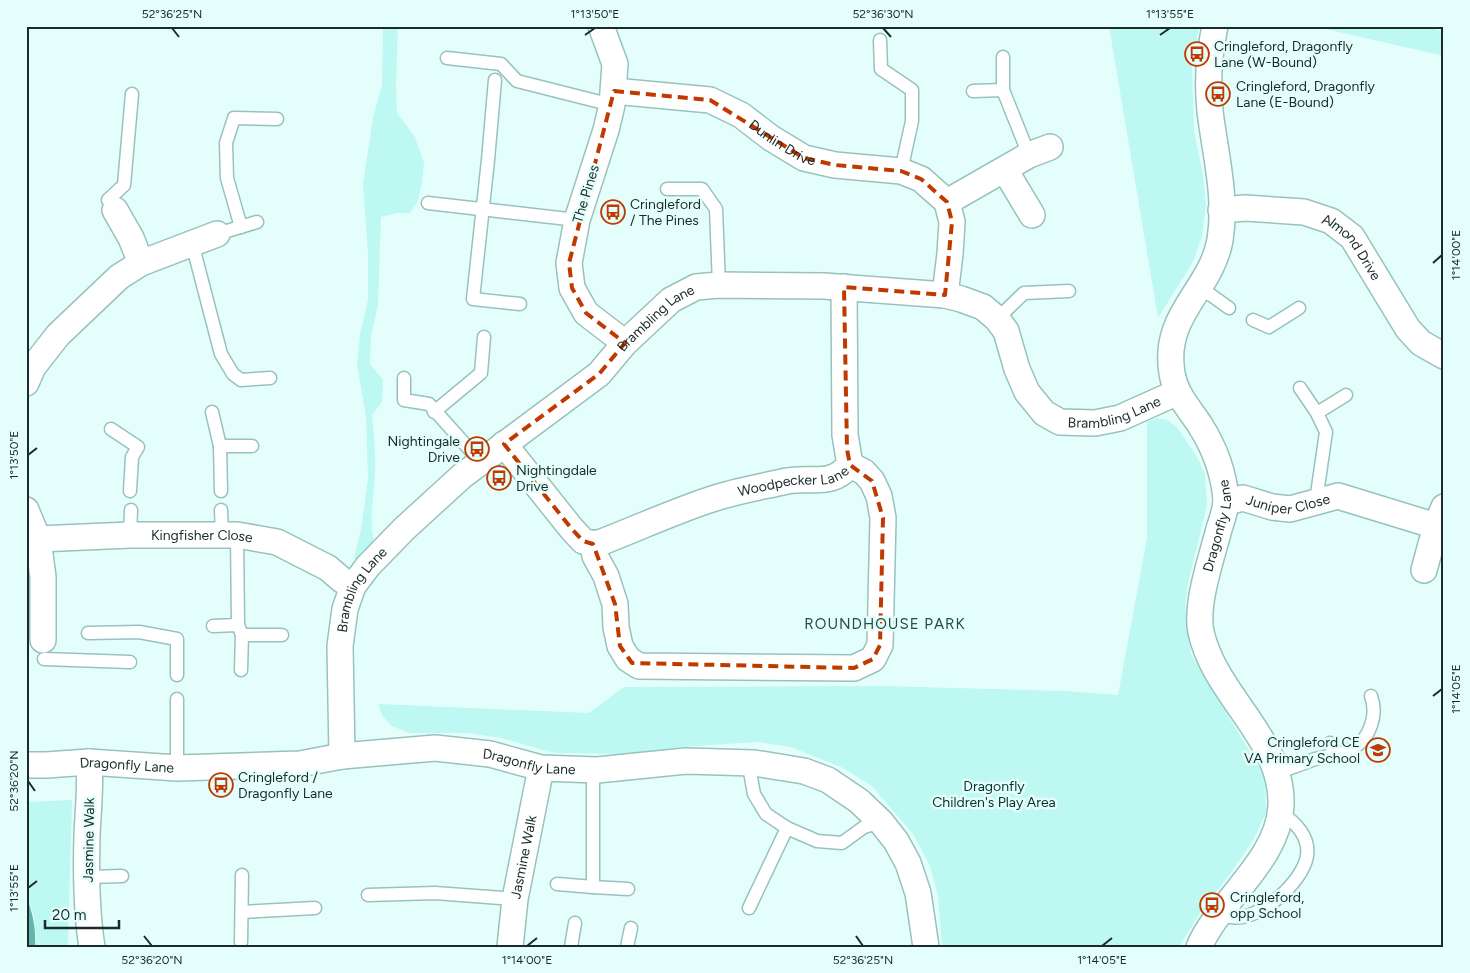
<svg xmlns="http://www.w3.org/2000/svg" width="1470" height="973" viewBox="0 0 1470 973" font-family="Figtree,sans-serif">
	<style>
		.green { fill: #bdf8f2 }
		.water { fill: #63b5ad }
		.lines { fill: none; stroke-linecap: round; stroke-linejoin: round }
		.lane-casing { stroke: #98c2be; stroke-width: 15 }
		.street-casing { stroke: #98c2be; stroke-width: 28 }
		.lane { stroke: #fff; stroke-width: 12 }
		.street { stroke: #fff; stroke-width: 25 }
		.marked { fill: none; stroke: #c03900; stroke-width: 4; stroke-dasharray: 10 6; stroke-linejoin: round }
		.ticks { fill: none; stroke: #1a2b29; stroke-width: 2 }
		.labels { text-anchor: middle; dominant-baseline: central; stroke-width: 5; stroke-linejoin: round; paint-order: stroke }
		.poi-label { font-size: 14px; fill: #1a2b29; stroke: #e4fffb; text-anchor: start }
		.street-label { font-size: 14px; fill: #1a2b29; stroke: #e4fffb }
		.park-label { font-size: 14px; fill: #08312e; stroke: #e4fffb }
		.neighbourhood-label { font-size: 15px; letter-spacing: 1px; fill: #254d49; stroke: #e4fffb }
		.neatline { fill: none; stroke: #1a2b29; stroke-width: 2 }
		.ticks-label { font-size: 12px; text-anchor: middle; fill: #1a2b29 }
	</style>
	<rect width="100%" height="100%" fill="#e4fffb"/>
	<g class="green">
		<path d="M 383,26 L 398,26 L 396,85 L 397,113 L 415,137 L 424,163 L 422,183 L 418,201 L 410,213 L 398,213 L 381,217 L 378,304 L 371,337 L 370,364 L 383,380 L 382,402 L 372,415 C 374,435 376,454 375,474 C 374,498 368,520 375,544 L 362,561 L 354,558 L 361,529 L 368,479 L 366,417 L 357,364 L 360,334 L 368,300 L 368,253 L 363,184 L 373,117 L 382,85 Z"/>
		<path d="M 1109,26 L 1199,26 L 1192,68 L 1194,131 L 1203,175 L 1206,205 L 1202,236 L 1194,260 L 1158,318 Z"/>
		<path d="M 1313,26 L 1425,26 L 1444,32 L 1444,56 Z"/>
		<path d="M 1157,418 L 1167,420 L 1177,427 L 1197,457 L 1205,474 L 1207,506 L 1188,583 L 1185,605 L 1187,630 L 1191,654 L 1265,777 L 1266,813 L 1254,839 L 1230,874 L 1202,910 L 1179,947 L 942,947 L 938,896 L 930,866 L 913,834 L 872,786 L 843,768 L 791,747 L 757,742 L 681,747 L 626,754 L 554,753 L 501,738 L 467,733 L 409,733 L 392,726 L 383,717 L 378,704 L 589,713 L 624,687 L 884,686 L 1066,691 L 1118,695 L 1147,538 L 1147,422 Z"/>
		<path d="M 72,800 L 68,947 L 35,947 L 36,936 L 33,912 L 26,896 L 26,802 Z"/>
	</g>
	<path class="water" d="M 26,896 C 33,913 36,929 35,947 L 26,947 Z"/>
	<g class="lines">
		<g class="lane-casing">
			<g id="lane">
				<path d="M 880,40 L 881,69 L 912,90 L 912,121 L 901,171"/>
				<path d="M 1003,57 L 1003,90 L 1029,155"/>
				<path d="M 447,58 L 501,64 L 517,81 L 612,105"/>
				<path d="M 495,80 L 488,160 L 473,299 L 520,304"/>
				<path d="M 973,91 L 1003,90"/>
				<path d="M 667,189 L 702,189 L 716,209 L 719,285"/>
				<path d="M 108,200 L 124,185 L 132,94"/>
				<path d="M 428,203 L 577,220"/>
				<path d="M 241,227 L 227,178 L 226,143 L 234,118 L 277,119"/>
				<path d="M 217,234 L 257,222"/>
				<path d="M 192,243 L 221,354 L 233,374 L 241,380 L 270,378"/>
				<path d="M 1198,289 L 1211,295 L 1229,308"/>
				<path d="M 997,319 L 1024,293 L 1069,291"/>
				<path d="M 1253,320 L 1269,327 L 1299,308"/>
				<path d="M 404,378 L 404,400 L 429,404 L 480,461"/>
				<path d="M 1300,388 L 1317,413 L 1326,432 L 1316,501"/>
				<path d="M 212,412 L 220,446"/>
				<path d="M 434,412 L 481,373 L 484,337"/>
				<path d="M 1317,413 L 1346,395"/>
				<path d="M 111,429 L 138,447 L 132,457 L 130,491"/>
				<path d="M 221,491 L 220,446 L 252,446"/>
				<path d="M 221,510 L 222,535"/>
				<path d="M 130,535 L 131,510"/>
				<path d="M 238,625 L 242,635 L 282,635"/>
				<path d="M 213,626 L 238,625 L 237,535"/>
				<path d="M 88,633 L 139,632 L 177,639 L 177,675"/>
				<path d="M 44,659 L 130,662"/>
				<path d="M 241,670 L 242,635"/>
				<path d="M 1330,743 L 1336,754 C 1341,753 1347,751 1352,749 C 1370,739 1378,715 1371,696"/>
				<path d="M 754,763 L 750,772 L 754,794 L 766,814 L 787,828 L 817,841 L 842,843 L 864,827 L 881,822"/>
				<path d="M 177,768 L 177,699"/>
				<path d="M 597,770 L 593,782 L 593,887 L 628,889"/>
				<path d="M 1277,773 L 1315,759 L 1336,754"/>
				<path d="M 88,877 L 122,876"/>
				<path d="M 557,884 L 593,887"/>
				<path d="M 368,895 L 435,893 L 515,899"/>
				<path d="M 749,908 L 787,828"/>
				<path d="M 242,912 L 315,908"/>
				<path d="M 1220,913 C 1223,914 1227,916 1230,917 C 1258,923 1303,882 1307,856 C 1310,837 1295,821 1280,813"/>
				<path d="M 241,942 L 242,875"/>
				<path d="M 571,947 L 575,923"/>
				<path d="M 627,947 L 631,928"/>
			</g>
		</g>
		<g class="street-casing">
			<g id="street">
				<path d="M 601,26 L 615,64 L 612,105 L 606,130 L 577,220 L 569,263 L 572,288 L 586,313 L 625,343"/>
				<path id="s1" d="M 614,91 L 710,100 L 741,115 L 771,138 L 804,158 L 835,165 L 901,171 L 921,179 L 947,202 L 952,222 L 950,254 L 945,295"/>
				<path d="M 1005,170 L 1032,215"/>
				<path d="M 947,202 L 1029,155 L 1050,147"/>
				<path d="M 115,210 L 131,238 L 141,263"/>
				<path id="s2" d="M 1221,210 L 1245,208 L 1304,212 L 1331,221 L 1352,237 L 1408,329 L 1421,343 L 1444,356"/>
				<path d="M 26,383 L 33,367 L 58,335 L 119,277 L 141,263 L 217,234"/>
				<path d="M 504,444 L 571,528 L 583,541 L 593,544 L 595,556 L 606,576 L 615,604 L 616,627 L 620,646 L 628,659 L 639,666 L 854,668 L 873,659 L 880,645 L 883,518 L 879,496 L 872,481 L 864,472 L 850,465"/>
				<path id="s3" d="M 1226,502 L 1243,498 L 1272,507 L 1290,509 L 1338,496 L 1436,526 L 1444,507"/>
				<path d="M 26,510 L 38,539 L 43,577 L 43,640"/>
				<path id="s4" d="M 38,539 L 130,535 L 237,535 L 277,542 L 328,568 L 342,580 L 353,586"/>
				<path id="s5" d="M 593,544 L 602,542 C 638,528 673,512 709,500 C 734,491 761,487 787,481 C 812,476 830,488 850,465 L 845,435 L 844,287"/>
				<path d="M 1424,570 L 1436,526"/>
				<path id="s6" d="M 342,756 L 340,646 L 345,609 L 353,586 L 368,566 L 404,529 L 462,476 L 599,374 L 625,343 L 671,300 L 696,287 L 719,285 L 824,286 L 945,295 L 961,299 L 983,307 L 997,319 L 1006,331 L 1017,369 L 1027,392 L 1044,413 L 1060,422 L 1095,423 L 1120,418 L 1178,392"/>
				<path d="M 89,762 C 91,787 88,811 87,835 C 86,872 86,911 92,947"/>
				<path id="s7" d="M 26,765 L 46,765 L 89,762 L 177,768 L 300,764 L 342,756 L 435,748 L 490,754 L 541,768 L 597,770 L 686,761 L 754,763 L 804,771 L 828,780 L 859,801 L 881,822 L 896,841 L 908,863 L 918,893 L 926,947"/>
				<path id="s8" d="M 510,947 L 515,899 L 541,768"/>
				<path id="s9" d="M 1199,947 C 1220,899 1278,861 1281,806 C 1284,739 1215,696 1201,632 C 1195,604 1212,557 1219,529 C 1222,520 1226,509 1226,500 C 1224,474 1214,447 1200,425 C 1189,408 1175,394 1172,373 C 1162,314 1211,291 1220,240 C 1227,197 1215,153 1210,111 C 1207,83 1209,54 1215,26"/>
			</g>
		</g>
		<use href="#lane" class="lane"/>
		<use href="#street" class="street"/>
	</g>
	<path class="marked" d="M 614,91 L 710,100 L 804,158 L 835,165 L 901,171 L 921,179 L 947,202 L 952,222 L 945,295 L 844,287 L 847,449 L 850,465 L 872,481 L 883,518 L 880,645 L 873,659 L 854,668 L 632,663 L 620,646 L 615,604 L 593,544 L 583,541 L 571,528 L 504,444 L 599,374 L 625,343 L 586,313 L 572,288 L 569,263 Z"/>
	<path class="ticks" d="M 172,28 L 179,37M 883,28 L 891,37M 585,35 L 595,28M 1160,35 L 1170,28M 1433,263 L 1442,255M 28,455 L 37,448M 1433,696 L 1442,689M 28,781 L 35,791M 28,888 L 37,881M 144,936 L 152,946M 856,936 L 863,946M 527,946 L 537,938M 1102,946 L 1112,938"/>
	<defs>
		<g id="bus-ring" transform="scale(1.25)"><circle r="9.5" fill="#e4fffb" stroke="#c03900" stroke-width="1.5"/><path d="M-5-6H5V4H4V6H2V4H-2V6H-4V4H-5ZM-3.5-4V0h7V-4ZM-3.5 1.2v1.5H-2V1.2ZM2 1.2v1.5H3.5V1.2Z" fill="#c03900"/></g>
		<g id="school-ring" transform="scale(1.25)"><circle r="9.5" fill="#e4fffb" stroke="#c03900" stroke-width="1.5"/><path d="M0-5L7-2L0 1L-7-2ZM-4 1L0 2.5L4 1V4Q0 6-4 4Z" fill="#c03900"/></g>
	</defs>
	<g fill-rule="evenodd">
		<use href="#bus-ring" x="1197" y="54"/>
		<use href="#bus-ring" x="1218" y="94"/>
		<use href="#bus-ring" x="613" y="212"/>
		<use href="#bus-ring" x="477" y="449"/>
		<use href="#bus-ring" x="499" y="478"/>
		<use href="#school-ring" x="1378" y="750"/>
		<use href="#bus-ring" x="221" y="785"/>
		<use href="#bus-ring" x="1212" y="905"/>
	</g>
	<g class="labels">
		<g class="poi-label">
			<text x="1214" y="46">Cringleford, Dragonfly<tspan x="1214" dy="16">Lane (W-Bound)</tspan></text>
			<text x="1236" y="86">Cringleford, Dragonfly<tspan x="1236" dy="16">Lane (E-Bound)</tspan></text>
			<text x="630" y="204">Cringleford<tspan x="630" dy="16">/ The Pines</tspan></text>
			<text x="460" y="441" text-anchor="end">Nightingale<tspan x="460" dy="16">Drive</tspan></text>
			<text x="516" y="470">Nightingdale<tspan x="516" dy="16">Drive</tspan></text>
			<text x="1360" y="742" text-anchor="end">Cringleford CE<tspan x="1360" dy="16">VA Primary School</tspan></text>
			<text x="238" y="777">Cringleford /<tspan x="238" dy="16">Dragonfly Lane</tspan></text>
			<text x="1230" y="897">Cringleford,<tspan x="1230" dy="16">opp School</tspan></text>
		</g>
		<g class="street-label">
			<text stroke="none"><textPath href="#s1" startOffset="181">Dunlin Drive</textPath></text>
			<text transform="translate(586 194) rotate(-73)">The Pines</text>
			<text stroke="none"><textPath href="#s2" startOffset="145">Almond Drive</textPath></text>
			<text stroke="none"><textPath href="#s6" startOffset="578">Brambling Lane</textPath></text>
			<text stroke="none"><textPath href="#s6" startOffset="1118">Brambling Lane</textPath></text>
			<text stroke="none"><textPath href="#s5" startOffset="211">Woodpecker Lane</textPath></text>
			<text stroke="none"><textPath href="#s3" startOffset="64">Juniper Close</textPath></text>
			<text stroke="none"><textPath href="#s9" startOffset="468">Dragonfly Lane</textPath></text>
			<text stroke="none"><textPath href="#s4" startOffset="164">Kingfisher Close</textPath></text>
			<text stroke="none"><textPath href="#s6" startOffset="172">Brambling Lane</textPath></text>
			<text stroke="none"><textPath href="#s7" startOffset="506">Dragonfly Lane</textPath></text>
			<text stroke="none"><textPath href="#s7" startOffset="101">Dragonfly Lane</textPath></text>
			<text transform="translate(89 840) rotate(-89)">Jasmine Walk</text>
			<text stroke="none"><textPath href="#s8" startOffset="91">Jasmine Walk</textPath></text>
		</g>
		<g class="park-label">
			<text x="994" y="786">Dragonfly<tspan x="994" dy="16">Children's Play Area</tspan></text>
		</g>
		<g class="neighbourhood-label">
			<text x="885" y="624">ROUNDHOUSE PARK</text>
		</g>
	</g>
	<rect width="1470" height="973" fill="none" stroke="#e4fffb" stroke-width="55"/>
	<path d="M45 920v8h74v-8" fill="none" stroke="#1a2b29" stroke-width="2.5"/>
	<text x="52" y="920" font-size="15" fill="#1a2b29" stroke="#e4fffb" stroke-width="4" paint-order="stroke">20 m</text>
	<rect x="28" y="28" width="1414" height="918" class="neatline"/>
	<g class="ticks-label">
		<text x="172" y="18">52°36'25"N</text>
		<text x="595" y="18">1°13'50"E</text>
		<text x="883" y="18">52°36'30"N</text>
		<text x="1170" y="18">1°13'55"E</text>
		<text transform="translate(1456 255) rotate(-90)" y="4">1°14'00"E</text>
		<text transform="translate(14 455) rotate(-90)" y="4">1°13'50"E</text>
		<text transform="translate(1456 689) rotate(-90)" y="4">1°14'05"E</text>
		<text transform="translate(14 781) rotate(-90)" y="4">52°36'20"N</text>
		<text transform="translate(14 888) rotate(-90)" y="4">1°13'55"E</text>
		<text x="152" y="964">52°36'20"N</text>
		<text x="527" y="964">1°14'00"E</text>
		<text x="863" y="964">52°36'25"N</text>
		<text x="1102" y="964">1°14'05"E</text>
	</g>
</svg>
